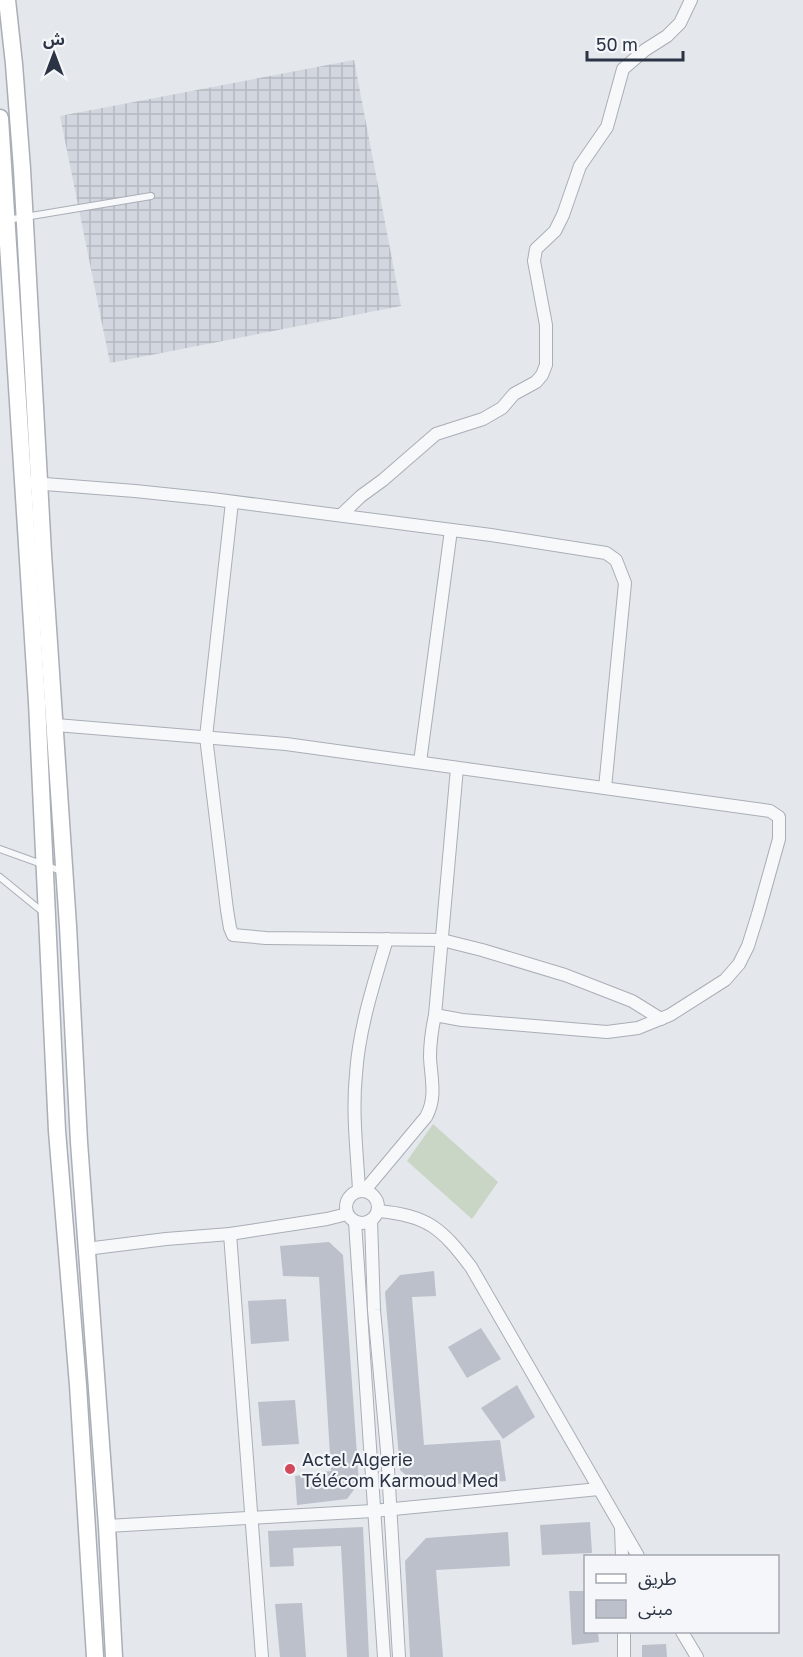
<svg xmlns="http://www.w3.org/2000/svg" width="803" height="1657" viewBox="0 0 803 1657" font-family="'Golos Text','Noto Sans Arabic',sans-serif">
	<style>
		.industrial { fill: url(#industrial-grid) }
		.green { fill: #c9d6c5 }
		.building { fill: #bbc0ca }
		.lines { fill: none; stroke-linecap: round; stroke-linejoin: round }
		.lane-casing { stroke: #a9aeb7; stroke-width: 8 }
		.street-casing { stroke: #a9aeb7; stroke-width: 14 }
		.secondary-casing { stroke: #a9aeb7; stroke-width: 19 }
		.lane { stroke: #f7f8fa; stroke-width: 6 }
		.street { stroke: #f7f8fa; stroke-width: 12 }
		.secondary { stroke: #fff; stroke-width: 16 }
		.poi-dot { fill: #d1495b; stroke: #f4f6f9; stroke-width: 2 }
		.labels { text-anchor: middle; dominant-baseline: central; stroke-width: 4.5; stroke-linejoin: round; paint-order: stroke }
		.poi-label { font-size: 18px; fill: #2b3445; stroke: #f4f6f9; text-anchor: start }
	</style>
	<defs>
		<pattern id="industrial-grid" width="8" height="8" patternUnits="userSpaceOnUse" patternTransform="scale(1.5)"><rect width="8" height="8" fill="#d2d6de"/><path d="M0 4h8M4 0v8" fill="none" stroke="#b4b8c0"/></pattern>
	</defs>
	<rect width="100%" height="100%" fill="#e4e7ec"/>
	<path class="industrial" d="M 354,60 L 401,306 L 110,363 L 60,116 Z"/>
	<path class="green" d="M 433,1124 L 498,1182 L 472,1219 L 407,1161 Z"/>
	<g class="building">
		<path d="M 329,1242 L 343,1255 L 359,1483 L 347,1499 L 297,1505 L 295,1476 L 331,1471 L 319,1277 L 283,1276 L 280,1246 Z"/>
		<path d="M 434,1271 L 436,1296 L 412,1297 L 424,1445 L 500,1440 L 506,1481 L 419,1486 L 400,1470 L 385,1292 L 400,1275 Z"/>
		<path d="M 286,1299 L 289,1341 L 251,1344 L 248,1301 Z"/>
		<path d="M 481,1328 L 501,1359 L 467,1378 L 448,1347 Z"/>
		<path d="M 517,1385 L 535,1417 L 503,1439 L 481,1408 Z"/>
		<path d="M 295,1400 L 299,1444 L 262,1446 L 258,1402 Z"/>
		<path d="M 590,1522 L 592,1553 L 542,1555 L 540,1525 Z"/>
		<path d="M 363,1527 L 369,1657 L 347,1657 L 341,1546 L 293,1548 L 294,1566 L 270,1567 L 268,1531 Z"/>
		<path d="M 508,1532 L 510,1566 L 436,1570 L 443,1657 L 410,1657 L 405,1561 L 426,1538 Z"/>
		<path d="M 569,1591 L 585,1591 L 585,1632 L 598,1632 L 599,1642 L 572,1645 Z"/>
		<path d="M 302,1603 L 306,1657 L 280,1657 L 275,1604 Z"/>
		<path d="M 666,1644 L 667,1657 L 642,1657 L 642,1645 Z"/>
	</g>
	<g class="lines">
		<g class="lane-casing">
			<g id="lane">
				<path d="M 7,220 L 151,196"/>
				<path d="M 0,849 L 61,871"/>
				<path d="M 0,877 L 44,913"/>
			</g>
		</g>
		<g class="street-casing">
			<g id="street">
				<path d="M 32,483 L 135,491 L 212,499 L 491,535 L 606,553 L 616,560 L 625,583 L 605,788"/>
				<path d="M 232,502 L 206,737 L 227,910 L 230,928 L 233,935 L 266,938 L 442,940 L 482,950 L 565,975 L 632,1001 L 661,1019"/>
				<path d="M 341,515 L 361,496 L 383,480 L 436,434 L 483,419 L 502,408 L 514,394 L 536,382 L 542,375 L 546,365 L 546,325 L 534,261 L 536,249 L 555,231 L 563,215 L 580,166 L 607,127 L 623,69 L 645,50 L 667,36 L 680,23 L 691,0"/>
				<path d="M 56,725 L 286,744 L 770,811 L 779,817 L 779,839 L 758,914 L 748,946 L 739,964 L 725,980 L 670,1015 L 638,1028 L 607,1032 L 462,1020 L 435,1015 C 432,1029 430,1043 430,1057 C 431,1079 437,1097 426,1117 L 365,1190"/>
				<path d="M 420,762 L 451,530"/>
				<path d="M 435,1015 L 457,768"/>
				<path d="M 359,1190 C 357,1152 352,1113 356,1074 C 359,1028 374,983 387,939"/>
				<circle cx="362" cy="1207" r="16"/>
				<path d="M 378,1211 C 428,1215 442,1229 471,1267 L 638,1556"/>
				<path d="M 371,1220 L 374,1310 L 387,1451 L 399,1657"/>
				<path d="M 355,1222 L 384,1657"/>
				<path d="M 230,1234 L 262,1657"/>
				<path d="M 86,1249 L 166,1239 L 230,1234 L 327,1219 L 347,1214"/>
				<path d="M 107,1526 L 373,1511 L 599,1489"/>
				<path d="M 621,1528 L 622,1556"/>
				<path d="M 624,1632 L 624,1657"/>
				<path d="M 682,1632 L 697,1657"/>
			</g>
		</g>
		<g class="secondary-casing">
			<g id="secondary">
				<path d="M 7,0 L 14,64 L 22,169 L 43,554 L 68,926 L 79,1142 L 107,1526 L 114,1657"/>
				<path d="M 0,118 L 37,702 L 57,1131 L 78,1385 L 95,1657"/>
			</g>
		</g>
		<use href="#lane" class="lane"/>
		<use href="#street" class="street"/>
		<use href="#secondary" class="secondary"/>
	</g>
	<circle class="poi-dot" cx="290" cy="1469" r="6"/>
	<g class="labels">
		<g class="poi-label">
			<text x="302" y="1459">Actel Algerie<tspan x="302" dy="21">Télécom Karmoud Med</tspan></text>
		</g>
	</g>
	<rect x="584" y="1555" width="195" height="78" fill="#f4f6f9" stroke="#a4a8b1" stroke-width="1.5"/>
	<rect x="596" y="1574" width="30" height="9" fill="#ffffff" stroke="#a4a8b1" stroke-width="1.5"/>
	<text x="638" y="1585" font-size="18" fill="#2b3445">طريق</text>
	<rect x="596" y="1600" width="30" height="18" fill="#bbc0ca" stroke="#a4a8b1" stroke-width="1.5"/>
	<text x="638" y="1615" font-size="18" fill="#2b3445">مبنى</text>
	<g transform="translate(54 54)" stroke="#f4f6f9" stroke-width="4.5" paint-order="stroke">
	<path d="M0-4.5L10 22L0 15L-10 22Z" fill="#2b3445"/>
	<text y="-9" font-size="16" font-weight="bold" text-anchor="middle" fill="#2b3445">ش</text>
	</g>
	<path d="M587 51v9h96v-9" fill="none" stroke="#2b3445" stroke-width="3"/>
	<text x="596" y="51" font-size="18" fill="#2b3445" stroke="#f4f6f9" stroke-width="4.5" paint-order="stroke">50 m</text>
</svg>
